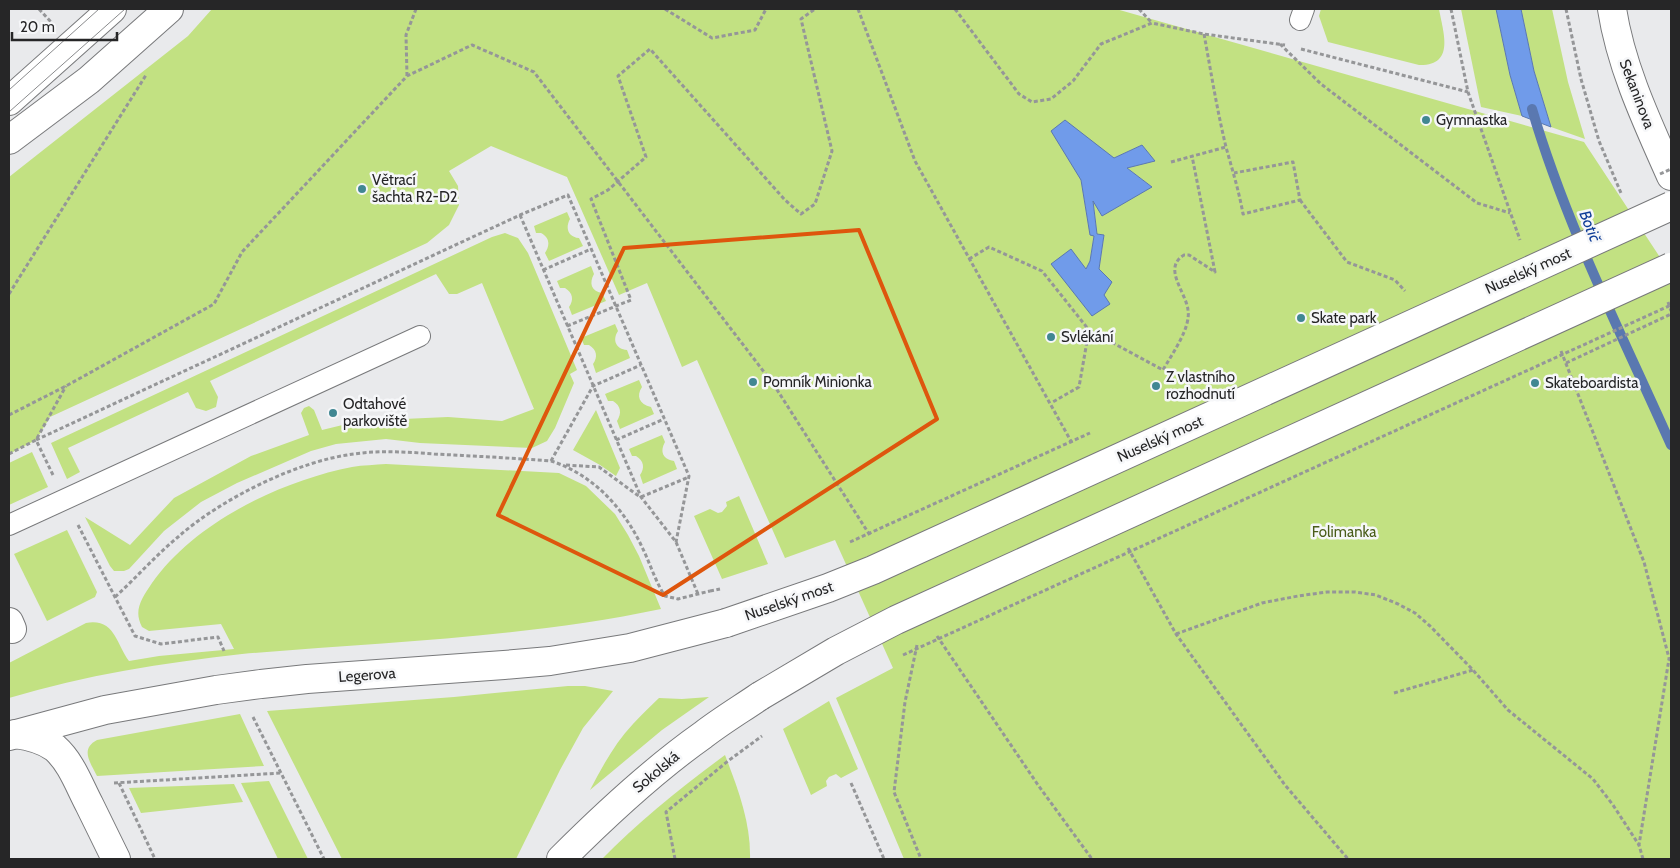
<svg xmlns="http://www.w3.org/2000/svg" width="1680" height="868" viewBox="0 0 1680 868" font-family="Cabin,sans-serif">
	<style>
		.green { fill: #c2e182; fill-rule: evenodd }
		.water { fill: #709bea; stroke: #5a78b0 }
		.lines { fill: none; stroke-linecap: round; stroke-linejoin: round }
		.stream { stroke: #5a78b0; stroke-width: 10 }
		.service-casing { stroke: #78797b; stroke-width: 22 }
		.minor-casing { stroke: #78797b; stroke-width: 30 }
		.tertiary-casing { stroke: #78797b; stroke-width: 30 }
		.secondary-casing { stroke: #78797b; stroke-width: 30 }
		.path { stroke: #959698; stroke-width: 3; stroke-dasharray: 4 2.5; stroke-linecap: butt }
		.service { stroke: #fff; stroke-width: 20 }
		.minor { stroke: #fff; stroke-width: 28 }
		.tertiary { stroke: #fff; stroke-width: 28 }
		.secondary { stroke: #fff; stroke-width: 28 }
		.tram { stroke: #8a8b8d; stroke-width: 1 }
		.secondary-bridge-casing { stroke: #78797b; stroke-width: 30; stroke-linecap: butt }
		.path-bridge { stroke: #959698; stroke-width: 3; stroke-dasharray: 4 2.5; stroke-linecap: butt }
		.secondary-bridge { stroke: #fff; stroke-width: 28 }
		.marked { fill: none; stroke: #de560d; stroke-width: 4; stroke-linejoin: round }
		.poi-dot { fill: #418792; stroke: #f6f7f9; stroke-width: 2 }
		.labels { text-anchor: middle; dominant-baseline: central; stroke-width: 5; stroke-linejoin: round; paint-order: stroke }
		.street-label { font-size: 15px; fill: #262627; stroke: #f6f7f9 }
		.poi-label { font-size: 15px; fill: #262627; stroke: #f6f7f9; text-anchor: start }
		.park-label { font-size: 15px; fill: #495c19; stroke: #f6f7f9 }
		.water-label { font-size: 16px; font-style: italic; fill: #0e3c97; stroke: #f6f7f9 }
	</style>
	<rect width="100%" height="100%" fill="#e9eaec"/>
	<g class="green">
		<path d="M 212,9 L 1116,9 L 1584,142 L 1671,274 L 1671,859 L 904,859 L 836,698 L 893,668 L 835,540 L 785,558 L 697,360 L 682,367 L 647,283 L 619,295 L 567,177 L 491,146 L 449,171 L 458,186 L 459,205 L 449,225 L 427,243 L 50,417 L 36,440 L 9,454 L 9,177 L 188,36 ZM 1142,145 L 1154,161 L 1127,168 L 1151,186 L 1102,216 L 1093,199 L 1097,234 L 1104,236 L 1099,269 L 1104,295 L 1051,264 L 1086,269 L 1090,261 L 1094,235 L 1090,235 L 1081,180 L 1114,158 Z"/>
		<path d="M 1321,9 L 1439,9 C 1443,32 1456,66 1419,65 L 1328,42 L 1319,16 Z"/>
		<path d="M 1461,9 L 1496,9 L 1510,75 L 1522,116 L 1481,107 Z"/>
		<path d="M 1521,9 L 1552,9 L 1568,82 L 1585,139 L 1551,127 L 1534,71 Z"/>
		<path d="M 567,212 L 570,219 C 565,228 568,237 579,238 L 583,246 L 549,261 L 545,253 C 550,245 550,238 541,233 L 536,233 L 534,226 Z"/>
		<path d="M 505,233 L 518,238 L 528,253 L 577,370 L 570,374 L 574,383 L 555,428 L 547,441 L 532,448 L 420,443 L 386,439 L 336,444 L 311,451 L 237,483 L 201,502 L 164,531 L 129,569 L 124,571 L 114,571 L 110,566 L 85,517 L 130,545 L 174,498 L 251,456 L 309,435 L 301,413 L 304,408 L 309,406 L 314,410 L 322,430 L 359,421 L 448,417 L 502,421 L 534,409 L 482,283 L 457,294 L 449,294 L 436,274 L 210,381 L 218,397 L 216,407 L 206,411 L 196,408 L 188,392 L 68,448 L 80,472 L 67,479 L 51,443 L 492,237 Z"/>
		<path d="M 591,266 L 594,274 C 589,283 591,291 602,293 L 606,301 L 572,315 L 569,307 C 574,300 573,293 565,288 L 560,288 L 557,281 Z"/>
		<path d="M 615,324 L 618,331 C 612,340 616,349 627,350 L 630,358 L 596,373 L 593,364 C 598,357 597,350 589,345 L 584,345 L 581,338 Z"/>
		<path d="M 639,380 L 642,387 C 636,396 639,404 651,407 L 654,414 L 620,429 L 617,421 C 622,413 621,406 613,401 L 608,401 L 605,394 Z"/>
		<path d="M 596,410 L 620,468 L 616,476 L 600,465 L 573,450 Z"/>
		<path d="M 662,435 L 665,442 C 660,451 662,459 674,461 L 677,469 L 643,484 L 640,475 C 645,468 644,461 636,456 L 632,456 L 629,449 Z"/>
		<path d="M 32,452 L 48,487 L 9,505 L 9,463 Z"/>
		<path d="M 386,464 L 559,473 L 586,486 L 615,514 L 628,535 L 639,556 L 661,609 C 523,638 383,642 242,654 C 163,663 85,675 9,698 L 9,663 L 86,623 C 115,618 116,644 129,661 L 159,656 L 234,649 L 221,624 L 149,631 L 142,627 C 133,610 142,598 152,583 C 195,522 281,481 352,467 C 363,465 375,465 386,464 Z"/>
		<path d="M 739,496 L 768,564 L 722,579 L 694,516 L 710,509 L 718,513 L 722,512 L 727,506 L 726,502 Z"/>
		<path d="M 67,530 L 97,592 L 95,597 L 47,621 L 14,554 Z"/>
		<path d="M 568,686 L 585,686 L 613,691 L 583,728 L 560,770 L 516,859 L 342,859 L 267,711 L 454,697 Z"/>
		<path d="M 709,697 L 662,730 L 590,790 C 602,767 615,743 633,724 C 641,715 650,707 659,698 L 682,699 Z"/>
		<path d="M 829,701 L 858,769 L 841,778 L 836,774 L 829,777 L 826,781 L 827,786 L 811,795 L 783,729 Z"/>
		<path d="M 240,714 L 264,766 L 97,776 C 90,762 80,749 97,740 Z"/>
		<path d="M 725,755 C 738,789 751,823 750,859 L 602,859 C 639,821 682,787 725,755 Z"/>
		<path d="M 269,781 L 308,859 L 278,859 L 241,783 Z"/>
		<path d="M 234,784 L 243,802 L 141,813 L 129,788 Z"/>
	</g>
	<g class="water">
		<path d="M 1496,9 L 1521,9 L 1534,71 L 1551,127 L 1522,116 L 1510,75 Z"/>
		<path d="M 1065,120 L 1114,158 L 1142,145 L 1155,161 L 1127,168 L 1152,187 L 1102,216 L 1093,201 L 1097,234 L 1104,235 L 1099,269 L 1112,282 L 1104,295 L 1110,304 L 1092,316 L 1051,264 L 1071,249 L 1086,269 L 1090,261 L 1094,236 L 1090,235 L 1081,180 L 1051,131 Z"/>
	</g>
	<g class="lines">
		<path class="stream" d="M 1532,109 C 1566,225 1622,335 1671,445"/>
		<g class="service-casing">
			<g id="service">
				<path d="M 1300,20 L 1304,9"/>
				<path d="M 9,525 L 420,336"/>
			</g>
		</g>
		<g class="minor-casing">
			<g id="minor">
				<path d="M 9,622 L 12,629"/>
				<path d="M 15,734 C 30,736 43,739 55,748 C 71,762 79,785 89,804 C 98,822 107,841 116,859"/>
			</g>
		</g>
		<g class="tertiary-casing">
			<g id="tertiary">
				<path d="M 9,101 L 112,9"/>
				<path d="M 9,140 L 89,80 L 169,9"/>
			</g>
		</g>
		<g class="secondary-casing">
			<g id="secondary">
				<path d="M 1612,9 C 1621,67 1647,122 1671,176"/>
				<path d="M 9,736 L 105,710 L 216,690 L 261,684 L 307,679 L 504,665 L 550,661 L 630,648 L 726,623"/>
				<path d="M 561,859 C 605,815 652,771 703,735 C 721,721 741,709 760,696"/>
			</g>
		</g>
		<g class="path">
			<path d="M 39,9 L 51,22"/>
			<path d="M 665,9 L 712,38 L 755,30 L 766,9"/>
			<path d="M 858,9 L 915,161 L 1072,443"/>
			<path d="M 955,9 L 1019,94 L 1032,102 L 1051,99 L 1073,81 L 1101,44 L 1152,23 L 1204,34 L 1285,45"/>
			<path d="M 1139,9 L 1152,23"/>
			<path d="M 1451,9 L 1468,92 L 1520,240"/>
			<path d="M 1566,9 L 1581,79 L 1599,141 L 1621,193"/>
			<path d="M 1204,34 C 1211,72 1217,110 1226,147 C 1232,169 1239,191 1243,214 L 1300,200 L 1293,162 L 1234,173"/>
			<path d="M 1280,44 L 1321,84 L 1477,203 L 1510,213"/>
			<path d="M 1301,49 L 1468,92"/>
			<path d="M 407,76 L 406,35 L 416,9"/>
			<path d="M 1171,162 L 1226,147"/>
			<path d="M 1300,200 L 1347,262 L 1395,280 L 1405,291"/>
			<path d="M 520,215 L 641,497 L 676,542 L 698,594"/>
			<path d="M 969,259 L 989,247 L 1042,271 L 1089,330 L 1079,387 L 1051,403"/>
			<path d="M 543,270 L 591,249"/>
			<path d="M 9,294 L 146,75"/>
			<path d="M 1668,302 L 1671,311"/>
			<path d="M 567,326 L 631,300 L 591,199 L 608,190 L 646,157 L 618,76 L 650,49 L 785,200 L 801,214 L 815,204 L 832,151 L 801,19 L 815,9"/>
			<path d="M 1089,330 L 1163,370 C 1172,354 1191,328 1188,310 C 1186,292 1162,268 1184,255 L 1189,255 L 1215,272 L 1192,156"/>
			<path d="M 1561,351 L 1644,562 L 1669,658 L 1671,662"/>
			<path d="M 1566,363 L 1671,314"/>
			<path d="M 9,415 L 66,386 L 214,304 L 242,252 L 407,76 L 472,45 L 534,72 L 774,385 L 871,537"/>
			<path d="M 616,440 L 664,419"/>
			<path d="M 9,454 L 36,440 L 66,386"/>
			<path d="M 551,461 L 593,386 L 641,365"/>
			<path d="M 566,465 L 599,467 L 640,497"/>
			<path d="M 53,475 L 36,440 L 520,215 L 568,195 L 689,476 L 676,542"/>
			<path d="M 641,497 L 689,477"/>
			<path d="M 78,525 L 135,636 L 161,644 L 218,637 L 224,651"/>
			<path d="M 1128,548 L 1176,634 L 1285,785 L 1348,859"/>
			<path d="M 115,597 C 136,578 156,555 178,537 C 221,499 297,461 354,454 C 381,450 407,452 434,454 C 473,456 512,458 551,461 C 592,474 624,508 642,547 C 650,563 655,581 665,596 L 678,599 L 710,591"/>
			<path d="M 1176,634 L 1262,603 L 1298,596 L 1327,592 L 1355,592 L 1376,595 L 1398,604 L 1415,613 L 1430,626 L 1473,670 L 1508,710 L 1593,779 L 1613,805 L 1639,845"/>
			<path d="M 937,636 L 1038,785 L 1092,859"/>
			<path d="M 917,645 L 905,702 L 894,792 L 921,859"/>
			<path d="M 1394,693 L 1473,670"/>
			<path d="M 253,717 L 324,859"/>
			<path d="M 114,783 L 281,773"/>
			<path d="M 119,783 L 155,859"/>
			<path d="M 851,783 L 884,859"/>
			<path d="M 675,859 L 666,812 L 728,761 L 762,736"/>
			<path d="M 1643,859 L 1639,845 L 1669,659"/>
		</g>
		<use href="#service" class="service"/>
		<use href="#minor" class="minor"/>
		<use href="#tertiary" class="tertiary"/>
		<use href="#secondary" class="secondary"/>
		<g class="tram">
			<path d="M 9,90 L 99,9"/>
			<path d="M 9,112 L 125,9"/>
		</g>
		<g class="secondary-bridge-casing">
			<g id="secondary-bridge">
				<path d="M 726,623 L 828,588 L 873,570 L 1671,206"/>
				<path d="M 760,696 L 836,651 L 896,620 L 1671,267"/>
			</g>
		</g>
		<g class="path-bridge">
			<path d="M 1660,174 L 1671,169"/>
			<path d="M 850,542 L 1090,433"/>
			<path d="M 710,591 L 720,589"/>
			<path d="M 903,655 L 1671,305"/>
		</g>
		<use href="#secondary-bridge" class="secondary-bridge"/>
	</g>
	<path class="marked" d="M 859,230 L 937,419 L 663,595 L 498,515 L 624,248 Z"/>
	<g class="poi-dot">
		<circle cx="1426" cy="120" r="5"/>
		<circle cx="362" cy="189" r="5"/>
		<circle cx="1301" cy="318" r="5"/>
		<circle cx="1051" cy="337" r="5"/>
		<circle cx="753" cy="382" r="5"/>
		<circle cx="1535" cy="383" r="5"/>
		<circle cx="1156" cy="386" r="5"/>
		<circle cx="333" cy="413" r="5"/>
	</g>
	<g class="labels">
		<g class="street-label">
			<text transform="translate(1637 94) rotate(69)">Sekaninova</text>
			<text transform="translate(1528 271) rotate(-24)">Nuselský most</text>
			<text transform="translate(1160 439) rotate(-24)">Nuselský most</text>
			<text transform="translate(789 601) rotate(-19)">Nuselský most</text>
			<text transform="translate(367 675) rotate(-4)">Legerova</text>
			<text transform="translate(656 772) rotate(-40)">Sokolská</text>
		</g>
		<g class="poi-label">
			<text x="1436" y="120">Gymnastka</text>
			<text x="372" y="180">Větrací<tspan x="372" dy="17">šachta R2-D2</tspan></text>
			<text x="1311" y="318">Skate park</text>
			<text x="1061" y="337">Svlékání</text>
			<text x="1166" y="377">Z vlastního<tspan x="1166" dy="17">rozhodnutí</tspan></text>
			<text x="763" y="382">Pomník Minionka</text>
			<text x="1545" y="383">Skateboardista</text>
			<text x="343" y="404">Odtahové<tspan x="343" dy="17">parkoviště</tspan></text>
		</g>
		<g class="park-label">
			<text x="1344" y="532">Folimanka</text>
		</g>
		<g class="water-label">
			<text transform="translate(1590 226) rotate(68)">Botič</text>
		</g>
	</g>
	<rect width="1680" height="868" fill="none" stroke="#262627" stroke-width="20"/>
	<path d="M12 32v8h105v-8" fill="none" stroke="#262627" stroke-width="2.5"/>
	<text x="20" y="32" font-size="15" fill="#262627" stroke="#f6f7f9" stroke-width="4" paint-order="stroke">20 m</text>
</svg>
